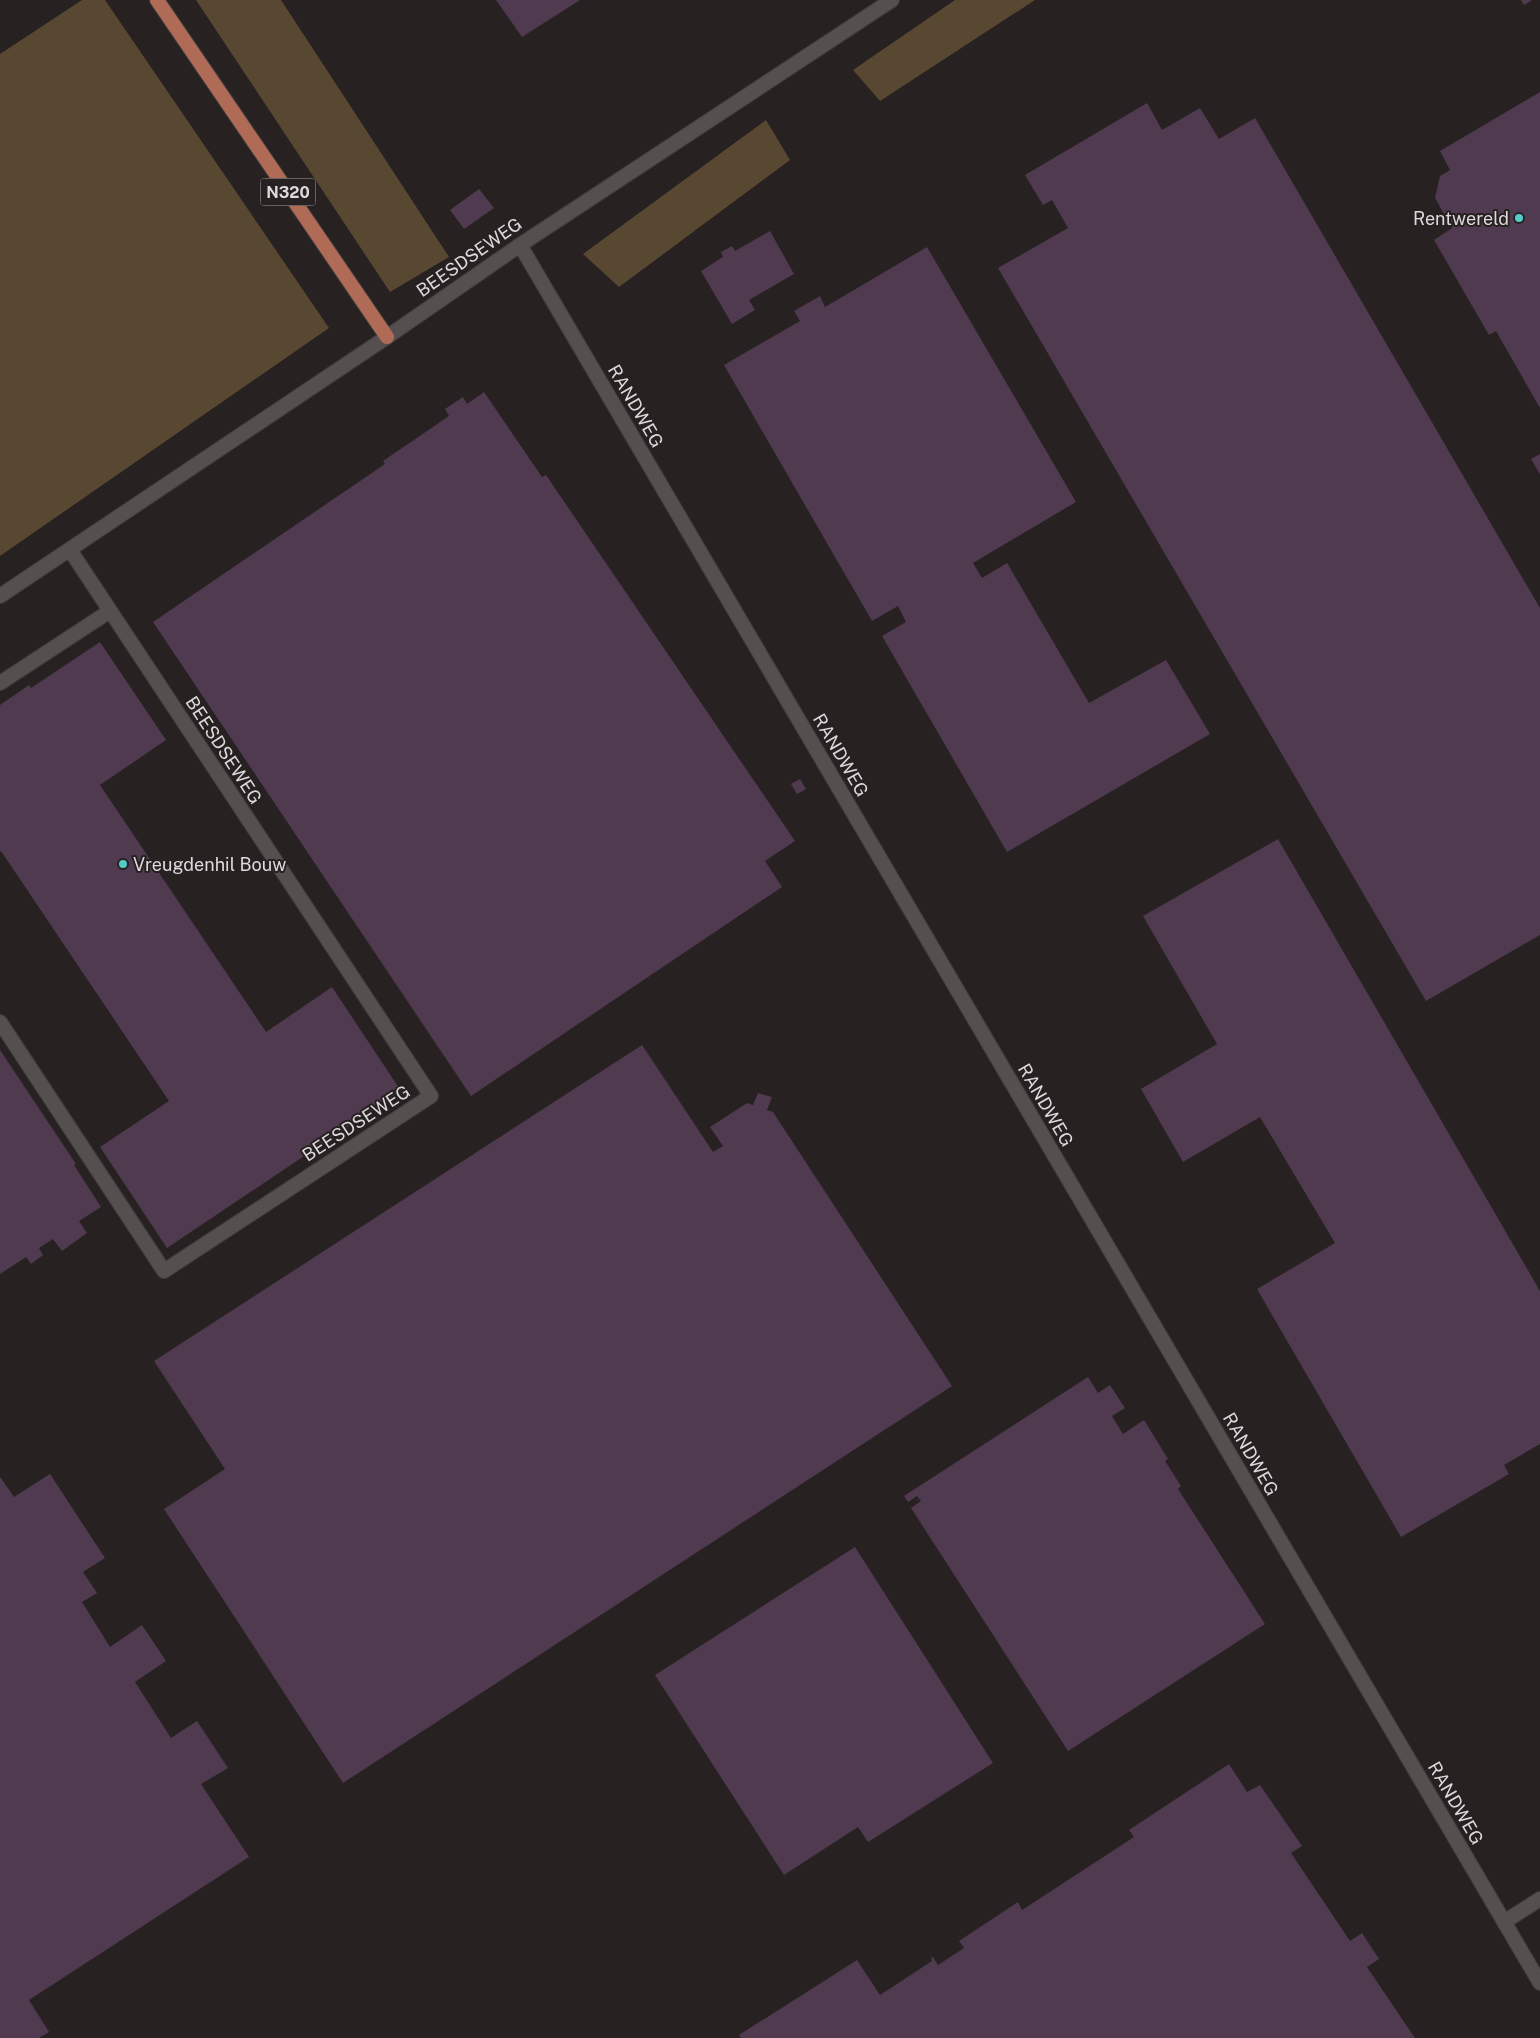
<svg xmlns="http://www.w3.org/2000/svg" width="1540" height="2038" viewBox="0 0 1540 2038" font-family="'Public Sans',sans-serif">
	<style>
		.green { fill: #594831 }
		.building { fill: #503a4f }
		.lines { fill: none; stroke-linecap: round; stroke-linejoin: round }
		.service-casing { stroke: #413c3d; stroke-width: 16 }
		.minor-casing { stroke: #413c3d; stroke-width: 16 }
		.tertiary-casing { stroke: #413c3d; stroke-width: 16 }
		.primary-casing { stroke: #413c3d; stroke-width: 16 }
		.service { stroke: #564f50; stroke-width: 14 }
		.minor { stroke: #564f50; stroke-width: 14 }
		.tertiary { stroke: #564f50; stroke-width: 14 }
		.primary { stroke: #b06b57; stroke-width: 14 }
		.poi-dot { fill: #54cdc7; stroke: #272122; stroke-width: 2 }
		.labels { text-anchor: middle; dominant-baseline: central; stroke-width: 4; stroke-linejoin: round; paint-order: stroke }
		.shield { fill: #272122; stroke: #a7a2a4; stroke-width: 1 }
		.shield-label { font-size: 16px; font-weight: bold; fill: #dedadb }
		.poi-label { font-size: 18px; fill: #dedadb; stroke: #272122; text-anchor: end }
		.street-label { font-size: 18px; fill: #dedadb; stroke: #272122 }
	</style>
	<rect width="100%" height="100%" fill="#272122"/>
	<g class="green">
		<path d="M 82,0 L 105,0 L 329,328 L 0,556 L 0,54 Z"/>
		<path d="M 196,0 L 281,0 L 449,257 L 390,292 Z"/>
		<path d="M 955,0 L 1035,0 L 880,101 L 853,70 Z"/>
		<path d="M 766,120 L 790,160 L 619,287 L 583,254 Z"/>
	</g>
	<g class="building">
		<path d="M 496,0 L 580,0 L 522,37 Z"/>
		<path d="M 1521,0 L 1532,0 L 1524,5 Z"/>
		<path d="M 1540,92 L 1540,408 L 1496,331 L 1489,335 L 1434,240 L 1452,228 L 1435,198 L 1440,176 L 1450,170 L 1440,151 Z"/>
		<path d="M 1147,103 L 1162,130 L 1200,108 L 1219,139 L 1255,118 L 1540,608 L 1540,935 L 1426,1001 L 998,268 L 1068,228 L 1052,200 L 1043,205 L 1025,175 Z"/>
		<path d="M 479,189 L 494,208 L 464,229 L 450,210 Z"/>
		<path d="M 770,231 L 794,274 L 749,300 L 755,310 L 732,324 L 701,271 L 723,257 L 721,252 L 732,246 L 735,251 Z"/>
		<path d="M 927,247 L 1076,502 L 973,563 L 982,578 L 1007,563 L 1089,703 L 1166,660 L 1210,734 L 1007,852 L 882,636 L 906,622 L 898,606 L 872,621 L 724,365 L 800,321 L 794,311 L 820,296 L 825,307 Z"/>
		<path d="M 484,392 L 542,477 L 546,475 L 795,841 L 765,861 L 782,887 L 471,1096 L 153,622 L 385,464 L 383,461 L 449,416 L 445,409 L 463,397 L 467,404 Z"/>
		<path d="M 1540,454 L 1540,474 L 1531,459 Z"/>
		<path d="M 100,642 L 166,740 L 100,785 L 266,1032 L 332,987 L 401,1091 L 167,1248 L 100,1147 L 169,1101 L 1,851 L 0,852 L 0,705 L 29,685 L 31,688 Z"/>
		<path d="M 800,779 L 806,789 L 797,794 L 791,784 Z"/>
		<path d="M 1278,839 L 1540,1291 L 1540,1444 L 1504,1465 L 1509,1474 L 1401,1537 L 1257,1289 L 1335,1243 L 1260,1117 L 1183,1162 L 1141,1089 L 1217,1044 L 1143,916 Z"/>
		<path d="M 642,1045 L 713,1152 L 723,1146 L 710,1127 L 747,1103 L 753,1105 L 758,1093 L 772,1097 L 767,1110 L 773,1112 L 952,1386 L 343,1783 L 164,1509 L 225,1469 L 154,1361 Z"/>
		<path d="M 0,1050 L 76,1164 L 74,1165 L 101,1207 L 79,1221 L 87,1233 L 62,1251 L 53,1239 L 39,1248 L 43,1255 L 31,1264 L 26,1257 L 0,1274 Z"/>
		<path d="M 1088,1377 L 1098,1393 L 1110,1385 L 1125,1408 L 1112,1416 L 1123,1434 L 1144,1420 L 1168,1459 L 1165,1461 L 1181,1486 L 1178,1489 L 1265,1624 L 1068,1751 L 911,1508 L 921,1501 L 917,1496 L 908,1502 L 904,1496 Z"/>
		<path d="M 50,1474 L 105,1558 L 83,1572 L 97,1593 L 82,1602 L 110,1647 L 142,1625 L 166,1661 L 135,1682 L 171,1738 L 197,1721 L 228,1768 L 201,1784 L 249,1857 L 29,2000 L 49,2032 L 39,2038 L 0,2038 L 0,1477 L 14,1497 Z"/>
		<path d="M 855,1547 L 993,1763 L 868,1842 L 858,1827 L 784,1875 L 655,1675 Z"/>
		<path d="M 1229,1764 L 1247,1792 L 1260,1785 L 1302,1846 L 1291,1853 L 1350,1941 L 1362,1933 L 1379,1959 L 1367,1967 L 1415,2038 L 741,2038 L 739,2035 L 857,1960 L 880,1995 L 932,1961 L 931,1958 L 933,1957 L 938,1965 L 964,1948 L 959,1941 L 1018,1902 L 1022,1910 L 1134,1837 L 1129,1830 Z"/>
	</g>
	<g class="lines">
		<g class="service-casing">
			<g id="service">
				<path d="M 0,683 L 110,611"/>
				<path d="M 0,1022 L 164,1271 L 431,1096 L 70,550"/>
				<path d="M 1504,1922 L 1540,1899"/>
			</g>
		</g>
		<g class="minor-casing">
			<g id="minor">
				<path d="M 520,245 L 1540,1983"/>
				<path d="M 387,337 L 520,245 L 892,0"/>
			</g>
		</g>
		<g class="tertiary-casing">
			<path id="tertiary" d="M 0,596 L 387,337"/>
		</g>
		<g class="primary-casing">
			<path id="primary" d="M 157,0 L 387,337"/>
		</g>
		<use href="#service" class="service"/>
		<use href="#minor" class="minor"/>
		<use href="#tertiary" class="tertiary"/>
		<use href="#primary" class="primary"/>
	</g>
	<g class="poi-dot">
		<circle cx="1519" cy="218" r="5"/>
		<circle cx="123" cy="864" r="5"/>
	</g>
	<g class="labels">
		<rect class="shield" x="260.5" y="178.5" width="55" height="27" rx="4"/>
		<g class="shield-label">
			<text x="288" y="192">N320</text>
		</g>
		<g class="poi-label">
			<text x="1509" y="218">Rentwereld</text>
			<text x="133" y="864" text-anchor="start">Vreugdenhil Bouw</text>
		</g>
		<g class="street-label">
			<text transform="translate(469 257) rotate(-35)">BEESDSEWEG</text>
			<text transform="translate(636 406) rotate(60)">RANDWEG</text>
			<text transform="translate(224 750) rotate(57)">BEESDSEWEG</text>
			<text transform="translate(841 755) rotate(60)">RANDWEG</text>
			<text transform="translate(1046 1105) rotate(60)">RANDWEG</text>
			<text transform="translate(356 1123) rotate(-33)">BEESDSEWEG</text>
			<text transform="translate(1251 1454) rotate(60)">RANDWEG</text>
			<text transform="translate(1456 1803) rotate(60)">RANDWEG</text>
		</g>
	</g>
</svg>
